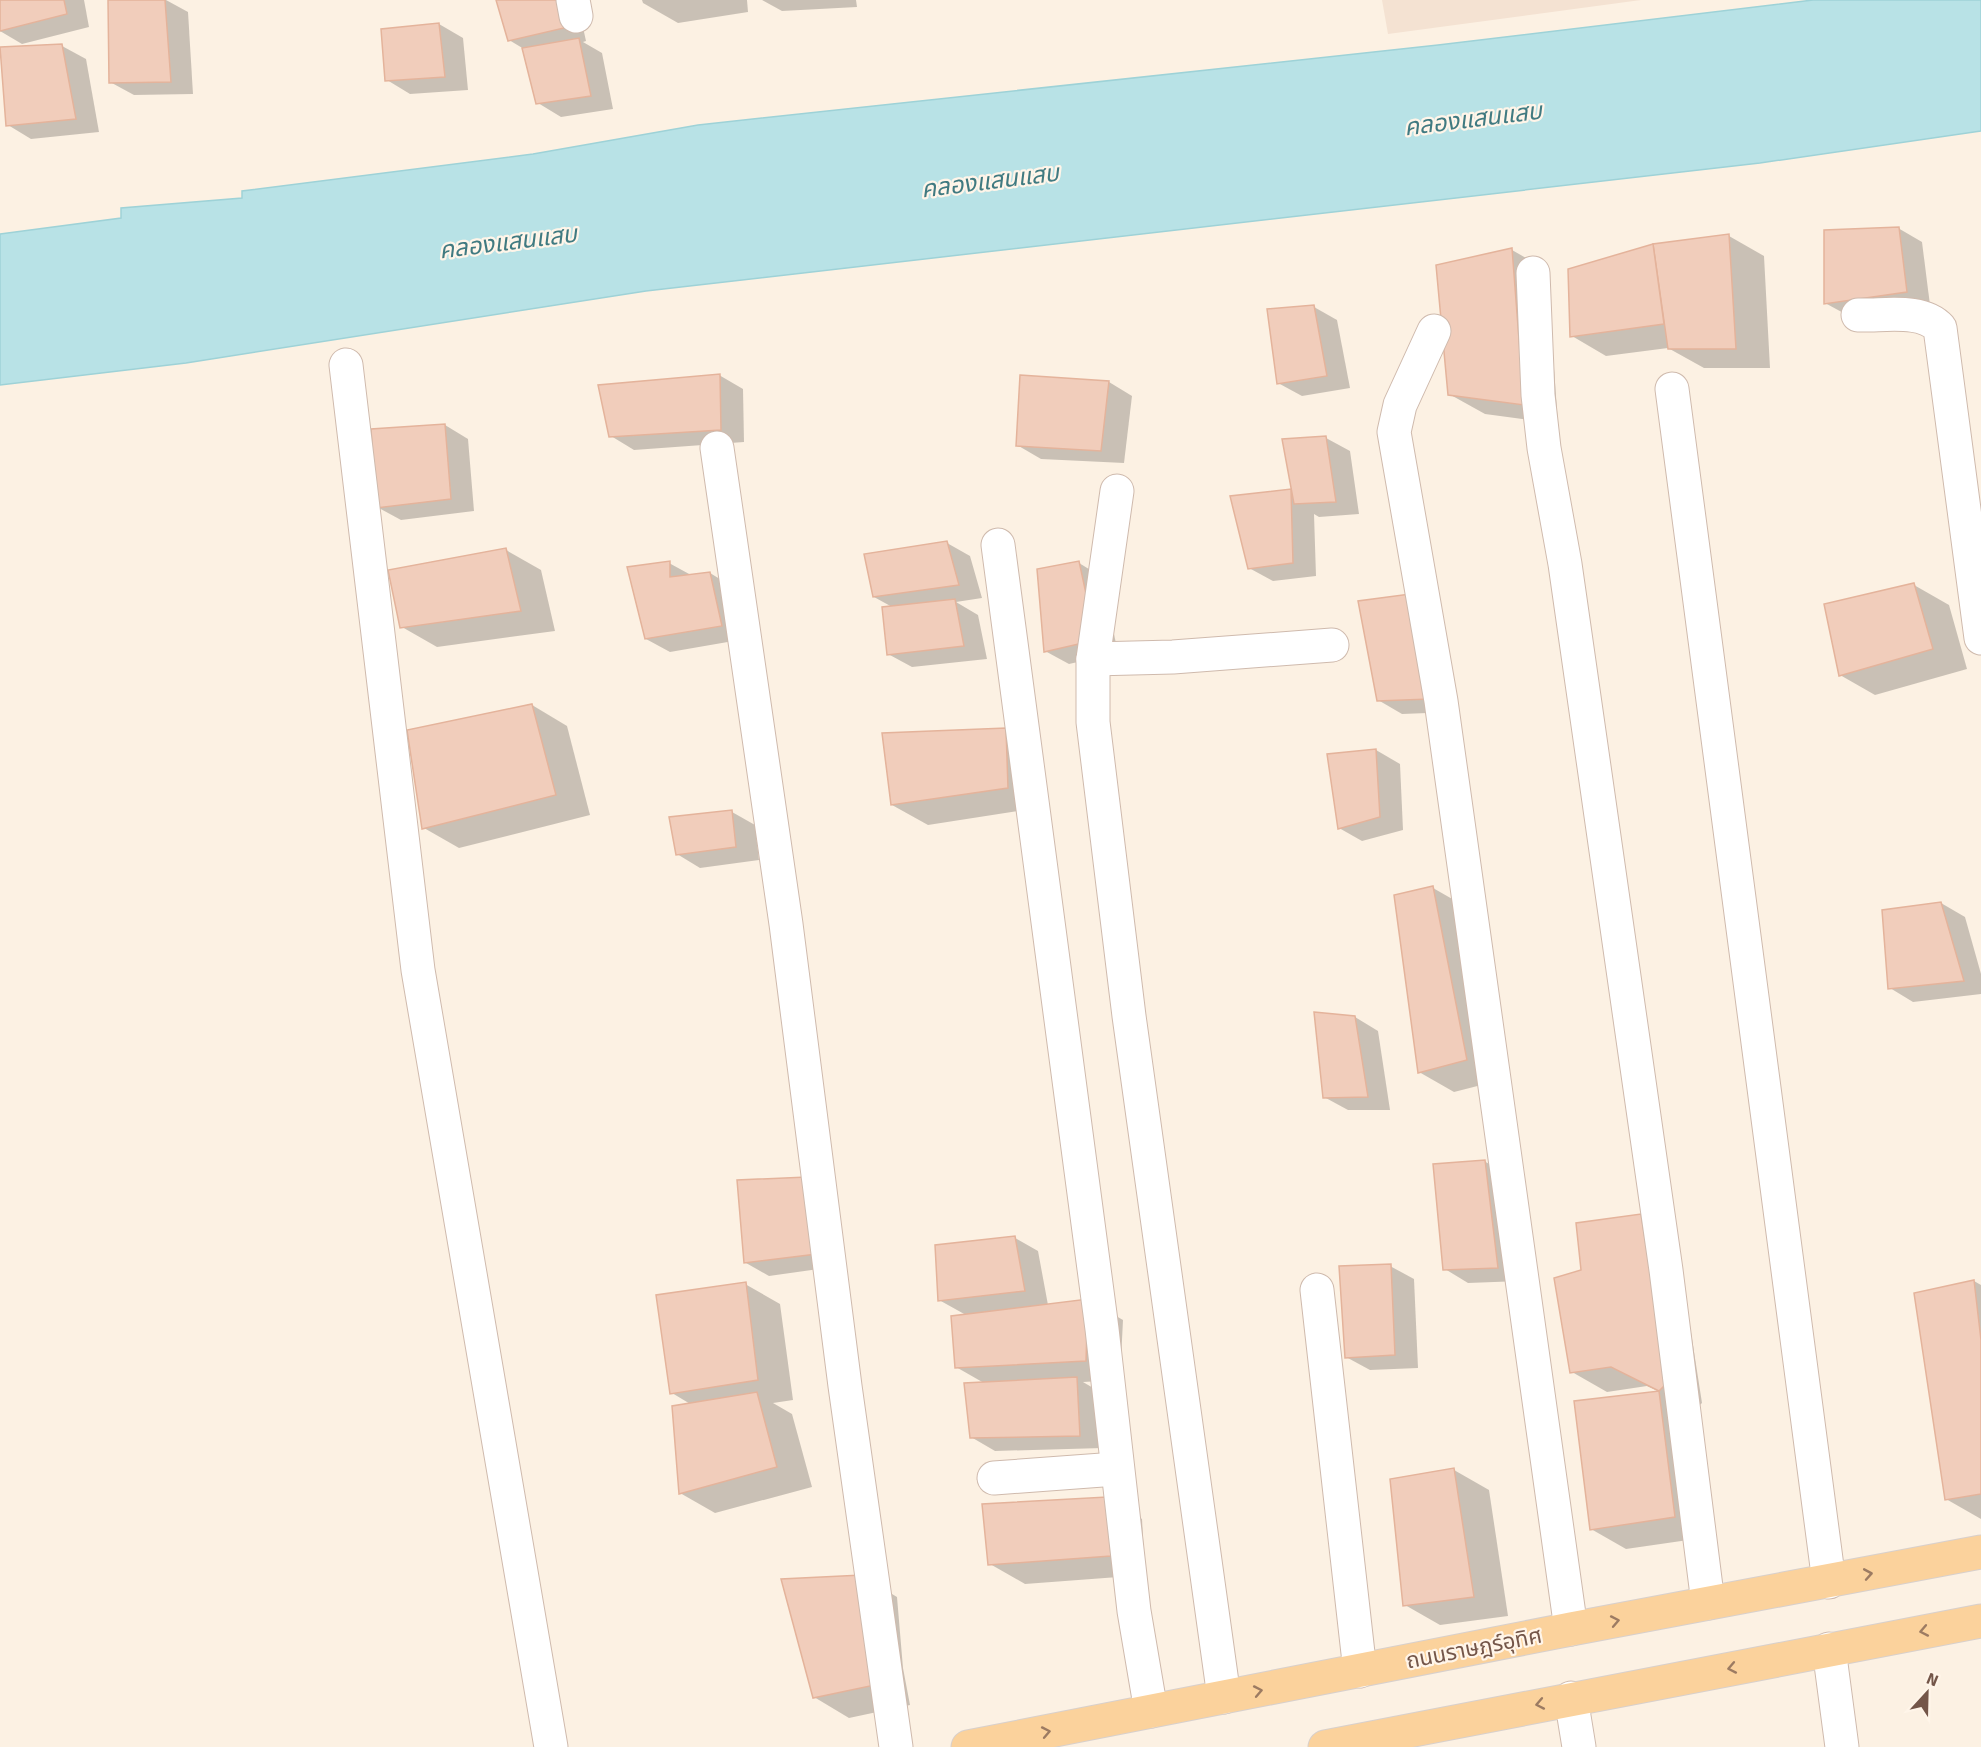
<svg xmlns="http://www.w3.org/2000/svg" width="1981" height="1747" viewBox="0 0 1981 1747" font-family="Signika,'Noto Sans Thai',sans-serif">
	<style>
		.residential { fill: #f4e2d2 }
		.water { fill: #b8e2e6; stroke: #9ed2d7; stroke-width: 1.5 }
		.shadow { fill: #0003 }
		.building { fill: #f1cdbb; stroke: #e4b39b; stroke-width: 1.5 }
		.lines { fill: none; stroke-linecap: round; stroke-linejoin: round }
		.street-casing { stroke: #cfbaad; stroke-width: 35 }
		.primary-casing { stroke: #d8d0cc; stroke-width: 35 }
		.street { stroke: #fff; stroke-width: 33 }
		.primary { stroke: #fbd29c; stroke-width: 33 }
		.oneway { stroke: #9c7b62 }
		.labels { text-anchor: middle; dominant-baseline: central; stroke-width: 4.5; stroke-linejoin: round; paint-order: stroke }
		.street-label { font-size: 22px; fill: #745649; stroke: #fff5e9 }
		.water-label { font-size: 24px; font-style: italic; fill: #407a81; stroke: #fff5e9 }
	</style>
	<rect width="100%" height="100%" fill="#fcf1e3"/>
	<path class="residential" d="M 1382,0 L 1641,0 L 1388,34 Z"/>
	<path class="water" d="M 1813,0 L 1981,0 L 1981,131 L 1760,163 L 646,291 L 186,363 L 0,385 L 0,234 L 121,218 L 121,208 L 242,198 L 242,191 L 533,154 L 698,125 L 1438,45 Z"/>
	<g class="shadow">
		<path d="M 0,0 L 84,0 L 89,27 L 22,44 L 0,31 Z"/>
		<path d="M 110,0 L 166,0 L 188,12 L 193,94 L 134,95 L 110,82 Z"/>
		<path d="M 498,0 L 577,0 L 586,41 L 583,42 L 602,53 L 613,109 L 561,117 L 538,103 L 524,49 L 509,40 Z"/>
		<path d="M 642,0 L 747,0 L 748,12 L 678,23 L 643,3 Z"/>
		<path d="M 762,0 L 856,0 L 857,7 L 782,11 Z"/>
		<path d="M 439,24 L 463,38 L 468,90 L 410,94 L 387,80 Z"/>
		<path d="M 62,46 L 86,59 L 99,132 L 31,139 L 8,125 L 0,49 Z"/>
		<path d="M 1898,228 L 1922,242 L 1930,305 L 1849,316 L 1825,303 Z"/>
		<path d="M 1729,236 L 1764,256 L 1770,368 L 1704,368 L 1668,348 L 1606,356 L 1572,336 L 1569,270 L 1653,246 Z"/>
		<path d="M 1512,250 L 1547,270 L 1558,424 L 1485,414 L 1449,394 Z"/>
		<path d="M 1314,307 L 1337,320 L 1350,388 L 1302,396 L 1278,383 Z"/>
		<path d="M 719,375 L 743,389 L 744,442 L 634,450 L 611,436 Z"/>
		<path d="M 1109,382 L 1132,396 L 1124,463 L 1041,459 L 1017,445 Z"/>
		<path d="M 445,425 L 468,439 L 474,511 L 401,520 L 377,507 Z"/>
		<path d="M 1326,438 L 1350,451 L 1359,514 L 1319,517 L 1314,514 L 1316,576 L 1273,581 L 1249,568 L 1232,498 L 1292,490 Z"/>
		<path d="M 947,543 L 970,556 L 982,598 L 956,602 L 978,615 L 987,659 L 912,667 L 888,654 L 894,608 L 874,597 Z"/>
		<path d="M 506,550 L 541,570 L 555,631 L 437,647 L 402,627 Z"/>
		<path d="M 669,563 L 691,575 L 710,573 L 733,587 L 745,639 L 670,652 L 646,639 Z"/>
		<path d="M 1079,563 L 1102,577 L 1118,653 L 1069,664 L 1045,651 Z"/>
		<path d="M 1914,585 L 1949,605 L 1967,669 L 1875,695 L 1840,675 Z"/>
		<path d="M 1360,603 L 1453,712 L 1402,714 L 1378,700 Z"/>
		<path d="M 532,705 L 567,726 L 590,815 L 459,848 L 424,828 Z"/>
		<path d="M 1005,730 L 1043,807 L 928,825 L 892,805 Z"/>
		<path d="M 1376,750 L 1400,764 L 1403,830 L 1362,841 L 1339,828 L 1328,755 Z"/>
		<path d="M 732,812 L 755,825 L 759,860 L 700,868 L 677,854 Z"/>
		<path d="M 1433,888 L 1468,908 L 1501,1080 L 1454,1092 L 1419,1072 Z"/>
		<path d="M 1941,903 L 1965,917 L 1981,974 L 1981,994 L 1913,1002 L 1890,988 Z"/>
		<path d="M 1355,1017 L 1378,1031 L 1390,1110 L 1348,1110 L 1324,1097 Z"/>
		<path d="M 1484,1161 L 1508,1175 L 1521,1281 L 1468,1283 L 1445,1269 Z"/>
		<path d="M 738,1181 L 840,1266 L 769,1276 L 746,1263 Z"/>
		<path d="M 1641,1216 L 1676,1236 L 1702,1403 L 1693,1411 L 1709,1537 L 1626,1549 L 1591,1529 L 1576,1402 L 1660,1392 L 1647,1386 L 1607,1392 L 1572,1372 L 1583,1271 Z"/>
		<path d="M 1015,1238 L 1038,1251 L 1048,1305 L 1088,1300 L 1123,1320 L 1120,1380 L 1083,1382 L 1100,1392 L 1103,1448 L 995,1451 L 971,1437 L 984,1383 L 956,1367 L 966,1315 L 939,1300 Z"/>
		<path d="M 1390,1266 L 1414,1279 L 1418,1368 L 1370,1370 L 1346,1357 Z"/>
		<path d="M 1974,1281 L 1981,1285 L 1981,1519 L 1946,1499 Z"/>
		<path d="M 745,1284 L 780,1304 L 793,1400 L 773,1403 L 792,1414 L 812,1487 L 715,1513 L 680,1493 L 692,1405 L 672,1393 Z"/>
		<path d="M 1454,1470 L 1489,1490 L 1508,1616 L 1440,1625 L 1405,1605 Z"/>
		<path d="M 1107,1499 L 1142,1519 L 1145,1575 L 1025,1584 L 990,1564 Z"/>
		<path d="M 862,1576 L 897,1597 L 903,1668 L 910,1705 L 849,1718 L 814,1697 Z"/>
	</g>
	<g class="building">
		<path d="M 0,0 L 64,0 L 67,14 L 0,31 Z"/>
		<path d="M 108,0 L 165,0 L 171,82 L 109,83 Z"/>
		<path d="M 496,0 L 557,0 L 564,28 L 508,41 Z"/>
		<path d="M 439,23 L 445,77 L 385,81 L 381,29 Z"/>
		<path d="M 579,38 L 591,96 L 536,104 L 522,48 Z"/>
		<path d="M 62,44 L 76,119 L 6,126 L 0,47 Z"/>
		<path d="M 1899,227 L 1907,292 L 1824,304 L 1824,230 Z"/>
		<path d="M 1729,234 L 1736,349 L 1668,349 L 1653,244 Z"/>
		<path d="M 1653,244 L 1664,324 L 1570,337 L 1568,269 Z"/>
		<path d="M 1512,248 L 1524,405 L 1448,395 L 1436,265 Z"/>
		<path d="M 1314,305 L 1327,376 L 1277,384 L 1267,309 Z"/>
		<path d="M 720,374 L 721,430 L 609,437 L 598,385 Z"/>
		<path d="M 1020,375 L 1109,381 L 1101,451 L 1016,446 Z"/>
		<path d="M 445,424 L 451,499 L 376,508 L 371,429 Z"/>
		<path d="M 1326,436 L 1336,502 L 1294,504 L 1282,439 Z"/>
		<path d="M 1291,489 L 1293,563 L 1248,569 L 1230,496 Z"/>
		<path d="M 947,541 L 959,585 L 873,597 L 864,554 Z"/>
		<path d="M 506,548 L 521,611 L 400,628 L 388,570 Z"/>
		<path d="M 670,561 L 670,577 L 710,572 L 722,626 L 645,639 L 627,567 Z"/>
		<path d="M 1079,561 L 1096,640 L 1044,652 L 1037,569 Z"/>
		<path d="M 1914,583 L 1933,649 L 1839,676 L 1824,604 Z"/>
		<path d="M 1410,594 L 1430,699 L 1377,701 L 1358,601 Z"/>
		<path d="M 955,599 L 964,646 L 887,655 L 882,607 Z"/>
		<path d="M 532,704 L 556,795 L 422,829 L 407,730 Z"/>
		<path d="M 1006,728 L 1008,788 L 891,805 L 882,733 Z"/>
		<path d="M 1376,749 L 1380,817 L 1338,829 L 1327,754 Z"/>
		<path d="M 732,810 L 736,847 L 676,855 L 669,817 Z"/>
		<path d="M 1433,886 L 1467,1060 L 1418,1073 L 1394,895 Z"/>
		<path d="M 1941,902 L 1964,981 L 1888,989 L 1882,910 Z"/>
		<path d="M 1314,1012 L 1355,1016 L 1368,1097 L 1323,1098 Z"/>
		<path d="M 1485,1160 L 1498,1268 L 1443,1270 L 1433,1164 Z"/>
		<path d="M 807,1177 L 817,1254 L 744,1263 L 737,1180 Z"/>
		<path d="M 1641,1214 L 1668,1382 L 1659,1391 L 1611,1367 L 1570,1373 L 1554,1278 L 1581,1270 L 1576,1223 Z"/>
		<path d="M 1015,1236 L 1025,1291 L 938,1301 L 935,1245 Z"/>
		<path d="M 1391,1264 L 1395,1355 L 1345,1358 L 1339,1266 Z"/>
		<path d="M 1974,1280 L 1981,1340 L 1981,1494 L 1945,1500 L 1914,1293 Z"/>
		<path d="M 746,1282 L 758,1380 L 670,1394 L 656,1295 Z"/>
		<path d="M 1088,1299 L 1086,1361 L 955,1368 L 951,1316 Z"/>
		<path d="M 1077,1377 L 1080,1436 L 970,1438 L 964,1383 Z"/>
		<path d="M 1659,1391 L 1675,1517 L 1590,1530 L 1574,1401 Z"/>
		<path d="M 757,1392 L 777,1467 L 679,1494 L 672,1406 Z"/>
		<path d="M 1454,1468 L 1474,1597 L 1403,1606 L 1390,1479 Z"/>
		<path d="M 1107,1497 L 1111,1556 L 988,1565 L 982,1504 Z"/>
		<path d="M 862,1575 L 875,1685 L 813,1698 L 781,1579 Z"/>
	</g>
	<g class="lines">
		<g class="street-casing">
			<g id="street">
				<path d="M 573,0 L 576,16"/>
				<path d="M 1533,273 L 1538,395 L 1544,448 L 1565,564 L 1666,1270 L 1708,1603"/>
				<path d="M 1858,315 C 1884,316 1922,308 1940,328 L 1981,638"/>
				<path d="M 1434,331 L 1400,405 L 1394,432 L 1441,701 L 1571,1629"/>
				<path d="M 346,365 L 418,970 L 551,1747"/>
				<path d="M 1672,389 L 1829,1582"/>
				<path d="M 717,448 L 786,924 L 845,1386 L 896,1747"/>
				<path d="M 1117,491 L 1093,659 L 1093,722 L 1129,1016 L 1224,1697"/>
				<path d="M 998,545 L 1102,1329 L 1134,1611 L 1151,1711"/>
				<path d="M 1093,659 L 1173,657 L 1332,645"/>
				<path d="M 1317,1290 L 1360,1671"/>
				<path d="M 994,1478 L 1116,1469"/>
				<path d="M 1829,1649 L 1842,1747"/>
				<path d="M 1571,1698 L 1579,1747"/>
			</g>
		</g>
		<g class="primary-casing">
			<g id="primary">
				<path d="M 968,1747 L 1571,1629 L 1981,1552"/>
				<path d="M 1325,1747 L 1981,1621"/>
			</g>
		</g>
		<use href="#street" class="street"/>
		<use href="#primary" class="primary"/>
	</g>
	<defs><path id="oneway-chevron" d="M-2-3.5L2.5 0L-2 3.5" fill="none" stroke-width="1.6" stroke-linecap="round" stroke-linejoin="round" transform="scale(1.5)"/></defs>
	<g class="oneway">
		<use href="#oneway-chevron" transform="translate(1868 1574) rotate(-10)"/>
		<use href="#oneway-chevron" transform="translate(1615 1621) rotate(-11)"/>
		<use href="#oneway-chevron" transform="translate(1924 1631) rotate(169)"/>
		<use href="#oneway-chevron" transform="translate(1732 1668) rotate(169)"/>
		<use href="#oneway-chevron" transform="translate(1258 1691) rotate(-11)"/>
		<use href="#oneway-chevron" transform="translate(1540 1704) rotate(169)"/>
		<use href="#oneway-chevron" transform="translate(1046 1732) rotate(-11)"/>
	</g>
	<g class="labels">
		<g class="street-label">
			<text transform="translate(1474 1648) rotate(-11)">ถนนราษฎร์อุทิศ</text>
		</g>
		<g class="water-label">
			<text transform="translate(1473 119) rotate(-7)">คลองแสนแสบ</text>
			<text transform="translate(990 181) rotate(-7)">คลองแสนแสบ</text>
			<text transform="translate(508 242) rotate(-7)">คลองแสนแสบ</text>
		</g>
	</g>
	<g transform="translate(1927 1693) rotate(22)" stroke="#fff5e9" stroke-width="4.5" paint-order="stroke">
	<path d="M0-4.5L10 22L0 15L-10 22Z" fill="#745649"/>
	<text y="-9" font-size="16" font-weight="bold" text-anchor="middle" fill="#745649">N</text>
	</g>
</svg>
